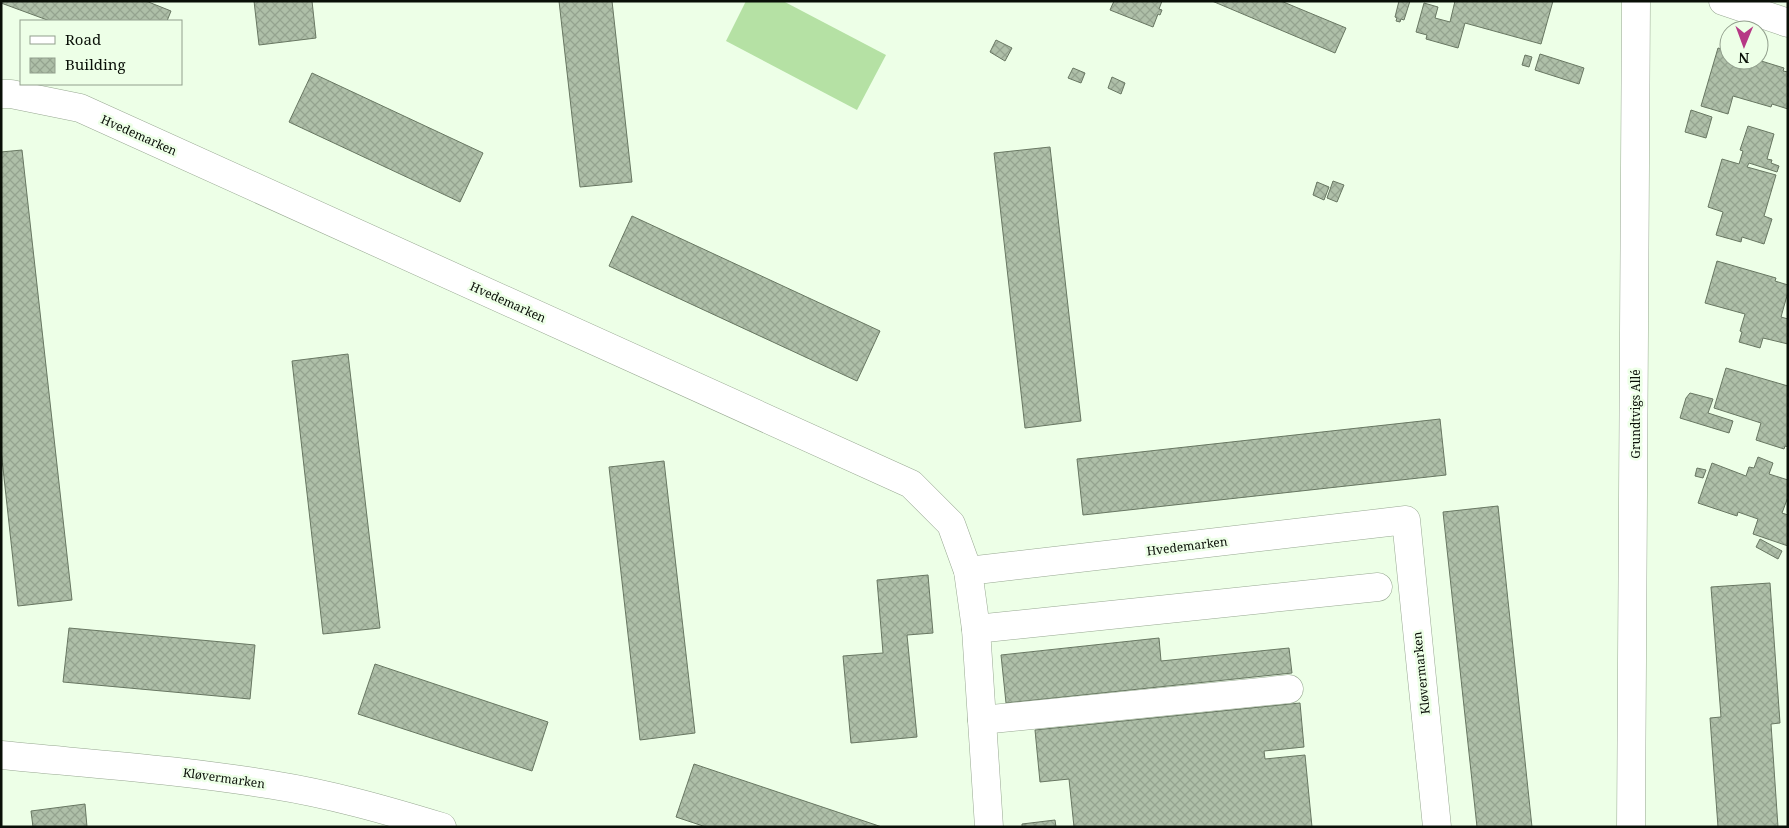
<svg xmlns="http://www.w3.org/2000/svg" width="1789" height="828" viewBox="0 0 1789 828" font-family="'Noto Serif',serif">
	<style>
		.garden { fill: #b5e1a4 }
		.building { fill: url(#building-cross-hatch); stroke: #687762 }
		.lines { fill: none; stroke-linecap: round; stroke-linejoin: round }
		.minor-casing { stroke: #98a892; stroke-width: 29 }
		.minor { stroke: #fff; stroke-width: 28 }
		.labels { text-anchor: middle; dominant-baseline: central; stroke-width: 5; stroke-linejoin: round; paint-order: stroke }
		.street-label { font-size: 12px; fill: #090f07; stroke: #edffe7 }
	</style>
	<defs>
		<pattern id="building-cross-hatch" width="8" height="8" patternUnits="userSpaceOnUse" patternTransform="scale(1.25)"><rect width="8" height="8" fill="#aebfa8"/><path d="M0 0l8 8M0 8l8-8" fill="none" stroke="#94a38f"/></pattern>
	</defs>
	<rect width="100%" height="100%" fill="#edffe7"/>
	<path class="garden" d="M 746,1 L 783,1 L 886,55 L 857,110 L 726,41 Z"/>
	<g class="building">
		<path d="M 1,1 L 146,1 L 171,11 L 167,21 L 50,21 L 1,3 Z"/>
		<path d="M 254,1 L 312,1 L 316,38 L 259,45 Z"/>
		<path d="M 559,1 L 612,1 L 632,182 L 580,187 Z"/>
		<path d="M 1114,1 L 1162,1 L 1159,9 L 1162,10 L 1160,15 L 1158,14 L 1153,27 L 1110,10 Z"/>
		<path d="M 1212,1 L 1281,1 L 1346,28 L 1335,53 Z"/>
		<path d="M 1399,1 L 1410,1 L 1404,20 L 1401,19 L 1400,22 L 1396,21 L 1397,18 L 1395,17 Z"/>
		<path d="M 1455,1 L 1553,1 L 1541,44 L 1465,23 L 1458,48 L 1426,39 L 1427,35 L 1416,32 L 1424,3 L 1438,7 L 1435,18 L 1450,22 Z"/>
		<path d="M 996,40 L 1012,48 L 1005,61 L 990,52 Z"/>
		<path d="M 1718,48 L 1729,51 L 1729,60 L 1758,60 L 1784,68 L 1783,71 L 1788,72 L 1788,109 L 1772,104 L 1771,107 L 1733,96 L 1728,114 L 1701,106 Z"/>
		<path d="M 1540,54 L 1584,68 L 1579,84 L 1535,70 Z"/>
		<path d="M 1525,55 L 1532,57 L 1529,67 L 1522,65 Z"/>
		<path d="M 1073,68 L 1085,73 L 1081,83 L 1068,78 Z"/>
		<path d="M 312,73 L 483,153 L 460,202 L 289,122 Z"/>
		<path d="M 1112,77 L 1125,83 L 1121,94 L 1108,88 Z"/>
		<path d="M 1691,110 L 1712,117 L 1706,138 L 1685,132 Z"/>
		<path d="M 1748,126 L 1774,134 L 1767,159 L 1772,160 L 1771,163 L 1779,166 L 1777,172 L 1749,163 L 1747,167 L 1776,175 L 1764,216 L 1772,219 L 1764,244 L 1742,237 L 1741,242 L 1716,235 L 1723,212 L 1708,207 L 1722,159 L 1739,164 L 1743,151 L 1740,150 Z"/>
		<path d="M 1050,147 L 1081,421 L 1025,428 L 994,153 Z"/>
		<path d="M 22,150 L 72,600 L 18,606 L 1,450 L 1,152 Z"/>
		<path d="M 1333,181 L 1344,185 L 1337,202 L 1327,198 Z"/>
		<path d="M 1317,182 L 1329,187 L 1324,200 L 1313,195 Z"/>
		<path d="M 632,216 L 880,331 L 857,381 L 609,266 Z"/>
		<path d="M 1717,261 L 1776,278 L 1775,281 L 1788,285 L 1788,292 L 1781,317 L 1788,319 L 1788,344 L 1763,338 L 1760,348 L 1739,342 L 1742,332 L 1740,331 L 1745,314 L 1705,303 Z"/>
		<path d="M 348,354 L 380,628 L 323,634 L 292,361 Z"/>
		<path d="M 1726,368 L 1788,386 L 1788,447 L 1785,446 L 1784,449 L 1756,440 L 1761,423 L 1714,408 Z"/>
		<path d="M 1690,393 L 1713,399 L 1708,413 L 1733,421 L 1729,433 L 1680,418 L 1686,398 Z"/>
		<path d="M 1440,419 L 1446,475 L 1083,515 L 1077,459 Z"/>
		<path d="M 1758,457 L 1773,463 L 1769,474 L 1788,480 L 1788,497 L 1782,513 L 1788,515 L 1788,546 L 1753,534 L 1758,519 L 1738,512 L 1737,516 L 1698,503 L 1712,463 L 1746,476 L 1749,467 L 1754,468 Z"/>
		<path d="M 664,461 L 695,733 L 640,740 L 609,467 Z"/>
		<path d="M 1697,468 L 1706,470 L 1703,478 L 1695,476 Z"/>
		<path d="M 1498,506 L 1532,827 L 1477,827 L 1443,512 Z"/>
		<path d="M 1760,539 L 1782,551 L 1778,559 L 1756,547 Z"/>
		<path d="M 928,575 L 933,633 L 907,635 L 917,737 L 851,743 L 843,656 L 883,653 L 877,580 Z"/>
		<path d="M 1770,583 L 1780,723 L 1771,724 L 1778,827 L 1718,827 L 1710,718 L 1721,717 L 1711,587 Z"/>
		<path d="M 69,628 L 255,645 L 250,699 L 63,682 Z"/>
		<path d="M 1159,638 L 1161,661 L 1289,648 L 1292,673 L 1006,703 L 1001,655 Z"/>
		<path d="M 375,664 L 548,722 L 532,771 L 358,714 Z"/>
		<path d="M 1300,703 L 1304,747 L 1264,751 L 1265,759 L 1305,755 L 1312,827 L 1074,827 L 1069,779 L 1040,782 L 1035,730 Z"/>
		<path d="M 694,764 L 882,827 L 706,827 L 676,817 Z"/>
		<path d="M 85,804 L 87,827 L 33,827 L 31,811 Z"/>
		<path d="M 1055,820 L 1056,827 L 1022,827 L 1022,824 Z"/>
	</g>
	<g class="lines">
		<g class="minor-casing">
			<g id="minor">
				<path d="M 1723,1 L 1788,23"/>
				<path d="M 1,94 L 11,94 L 80,108 L 911,484 L 951,524 L 968,571 L 976,629 L 989,827"/>
				<path d="M 968,571 L 1406,520 L 1437,827"/>
				<path d="M 976,629 L 1378,587"/>
				<path d="M 982,720 L 1289,689"/>
				<path d="M 1,755 C 92,764 183,770 273,785 C 330,794 386,810 442,827"/>
				<path d="M 1631,827 L 1636,1"/>
			</g>
		</g>
		<use href="#minor" class="minor"/>
	</g>
	<g class="labels">
		<g class="street-label">
			<text transform="translate(139 135) rotate(24)">Hvedemarken</text>
			<text transform="translate(508 302) rotate(24)">Hvedemarken</text>
			<text transform="translate(1635 414) rotate(-90)">Grundtvigs Allé</text>
			<text transform="translate(1187 546) rotate(-7)">Hvedemarken</text>
			<text transform="translate(1421 673) rotate(-96)">Kløvermarken</text>
			<text transform="translate(224 778) rotate(8)">Kløvermarken</text>
		</g>
	</g>
	<rect width="1789" height="828" fill="none" stroke="#090f07" stroke-width="5"/>
	<rect x="20" y="20" width="162" height="65" fill="#edffe7" stroke="#929f8d"/>
	<rect x="30" y="36" width="25" height="8" fill="#ffffff" stroke="#929f8d"/>
	<text x="65" y="45" font-size="15" fill="#090f07">Road</text>
	<rect x="30" y="58" width="25" height="15" fill="url(#building-cross-hatch)" stroke="#929f8d"/>
	<text x="65" y="70" font-size="15" fill="#090f07">Building</text>
	<g transform="translate(1744 45) rotate(181)"><circle r="24" fill="#edffe7" stroke="#929f8d"/>
	<path d="M0-4L9 19L0 12L-9 19Z" fill="#b63885"/>
	<text y="-8" font-size="14" font-weight="bold" text-anchor="middle" fill="#090f07">N</text>
	</g>
</svg>
